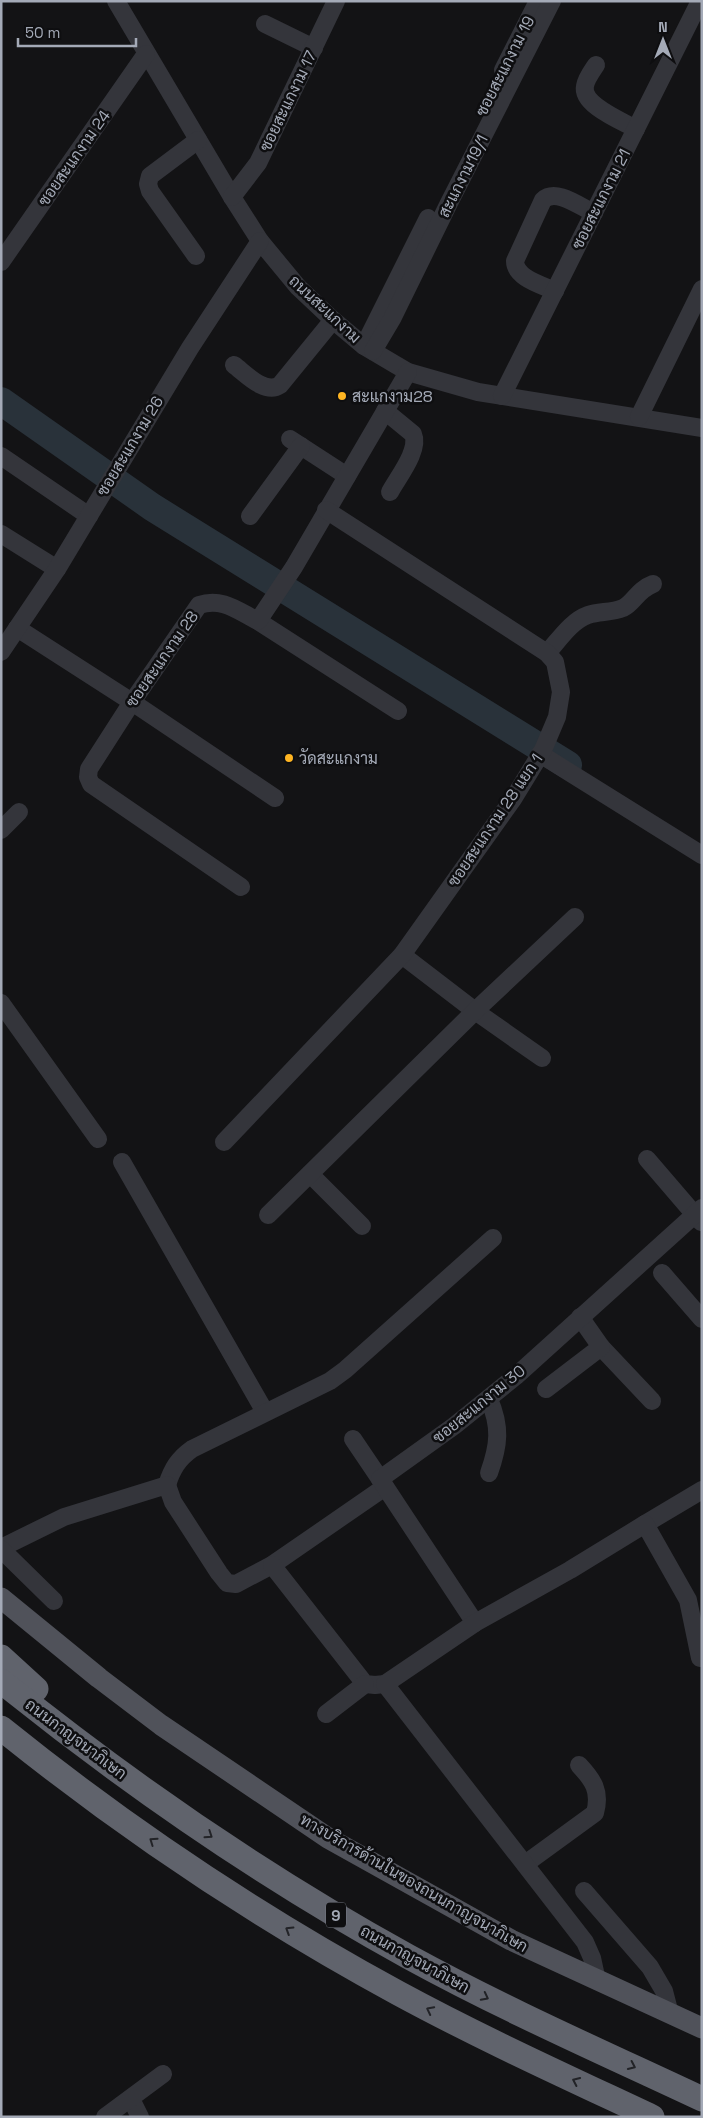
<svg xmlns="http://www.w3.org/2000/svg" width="703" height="2118" viewBox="0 0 703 2118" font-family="'Space Grotesk',Sarabun,sans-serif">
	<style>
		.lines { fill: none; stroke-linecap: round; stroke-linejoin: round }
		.river { stroke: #29323a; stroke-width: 28 }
		.minor { stroke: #34353b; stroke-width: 18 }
		.major { stroke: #50525a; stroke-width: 21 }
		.highway { stroke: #60636c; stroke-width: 25 }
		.oneway { stroke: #222327 }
		.poi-dot { fill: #ffb522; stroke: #0e0e10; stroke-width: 2 }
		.labels { text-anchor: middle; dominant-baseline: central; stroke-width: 5; stroke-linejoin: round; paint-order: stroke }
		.shield { fill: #0e0e10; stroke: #777b85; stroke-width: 1 }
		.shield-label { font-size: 15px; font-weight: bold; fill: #a4aab7 }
		.street-label { font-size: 16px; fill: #a4aab7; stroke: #0e0e10 }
		.poi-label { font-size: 16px; fill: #a4aab7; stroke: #0e0e10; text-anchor: start }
	</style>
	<rect width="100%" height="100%" fill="#131315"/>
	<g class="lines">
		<path class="river" d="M 1,401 L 152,507 L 568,765"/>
		<g class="minor">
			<path d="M 116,1 L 232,197 L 260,241 L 298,287 L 333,320 L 364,346 L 408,372 L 478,392 L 702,428"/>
			<path d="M 265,24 L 314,48"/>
			<path d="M 596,65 C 592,71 586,79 585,86 C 581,105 622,121 636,129"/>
			<path d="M 503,70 L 538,1"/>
			<path d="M 232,197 L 258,163 L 336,1"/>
			<path d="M 196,256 L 150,191 L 148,184 L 150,176 L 198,140"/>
			<path d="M 1,262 L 146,54"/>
			<path d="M 555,291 C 542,285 515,278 515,261 L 543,200 C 556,188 579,206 594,213"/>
			<path d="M 364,346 L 428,218"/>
			<path d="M 373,351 L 392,319 L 449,203 L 552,1"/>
			<path d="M 234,365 C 246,374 265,395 280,385 L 333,320"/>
			<path d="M 502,396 L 700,1"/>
			<path d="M 385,411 L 413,434 C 420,450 398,477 390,492"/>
			<path d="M 639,417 L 702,289"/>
			<path d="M 290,439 L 347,476"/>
			<path d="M 1,456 L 89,516"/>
			<path d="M 250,516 L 301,446"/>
			<path d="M 1,534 L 57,569"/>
			<path d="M 258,621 L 398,711"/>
			<path d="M 17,628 L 132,702 L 275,798"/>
			<path d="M 1,652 L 57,569 L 190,348 L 260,241"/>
			<path d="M 547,653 C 559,640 571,621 588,615 C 599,611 611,613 623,608 C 634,603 637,590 653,584"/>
			<path d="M 540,754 L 702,855"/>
			<path d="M 1,830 L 19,812"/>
			<path d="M 241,887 L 91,784 L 88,777 L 89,769 L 132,702 L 199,605 C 222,597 238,611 258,621 L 294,567 L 408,372"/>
			<path d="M 402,955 L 475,1011 L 542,1058"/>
			<path d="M 1,1003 L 98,1139"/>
			<path d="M 224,1142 L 402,955 L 513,799 L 543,750 L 557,717 L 561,692 L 555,662 L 547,653 L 326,510"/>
			<path d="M 647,1159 L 701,1222"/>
			<path d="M 122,1162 L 265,1412"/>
			<path d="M 310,1174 L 362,1226"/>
			<path d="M 268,1215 L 475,1011 L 575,917"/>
			<path d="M 662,1273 L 702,1319"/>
			<path d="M 601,1347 L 652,1401"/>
			<path d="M 546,1389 L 601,1347 L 580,1317"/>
			<path d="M 489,1399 C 501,1427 499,1445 489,1473"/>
			<path d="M 353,1439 L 380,1479"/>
			<path d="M 167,1485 C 172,1469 178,1459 192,1449 L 330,1381 L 345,1370 L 493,1238"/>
			<path d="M 645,1524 L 702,1490"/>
			<path d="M 1,1548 L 64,1517 L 167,1485 L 173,1502 L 219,1573 L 227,1583 L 236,1584 L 272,1565 L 385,1487"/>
			<path d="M 1,1549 L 54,1601"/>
			<path d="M 272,1565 L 365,1684 L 375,1685 L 385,1684"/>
			<path d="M 475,1623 L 380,1479 L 454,1426 L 516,1376 L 702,1208"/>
			<path d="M 326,1714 L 365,1684"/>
			<path d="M 525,1864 L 595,1813 C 601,1791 593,1780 579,1765"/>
			<path d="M 584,1891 L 650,1967 L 664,1991 L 670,2014"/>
			<path d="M 597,1981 L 592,1958 L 585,1942 L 385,1684 L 475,1623 L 570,1570 L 645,1524 L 688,1600 L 700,1658"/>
			<path d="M 131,2099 L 140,2117"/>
			<path d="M 105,2117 L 163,2074"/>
		</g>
		<path class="major" d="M 1,1598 L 99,1678 L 161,1725 L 328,1838 L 511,1940 L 702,2028"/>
		<g class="highway">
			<path d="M 1,1657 L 36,1689"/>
			<path d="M 1,1681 C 129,1784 265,1878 409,1957 C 504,2009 604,2053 702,2099"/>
			<path d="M 1,1728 C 125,1828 258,1917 398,1993 C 481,2038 567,2077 652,2117"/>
		</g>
	</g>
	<defs><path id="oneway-chevron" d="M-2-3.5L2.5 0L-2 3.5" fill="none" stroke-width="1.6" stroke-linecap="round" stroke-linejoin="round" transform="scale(1.25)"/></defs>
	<g class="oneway">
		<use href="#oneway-chevron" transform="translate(209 1835) rotate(34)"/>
		<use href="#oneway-chevron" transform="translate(153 1841) rotate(-145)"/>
		<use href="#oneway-chevron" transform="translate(289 1930) rotate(-148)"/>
		<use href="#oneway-chevron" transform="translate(485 1997) rotate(27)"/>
		<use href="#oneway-chevron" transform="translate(430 2010) rotate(-153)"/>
		<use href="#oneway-chevron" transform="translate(632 2066) rotate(25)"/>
		<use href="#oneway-chevron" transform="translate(576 2081) rotate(-155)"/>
	</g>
	<g class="poi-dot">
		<circle cx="342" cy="396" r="5"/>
		<circle cx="289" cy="758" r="5"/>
	</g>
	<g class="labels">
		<rect class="shield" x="326" y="1902.5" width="20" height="25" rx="4"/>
		<g class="shield-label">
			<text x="336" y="1915">9</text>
		</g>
		<g class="street-label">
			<text transform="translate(505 66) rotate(-63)">ซอยสะแกงาม 19</text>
			<text transform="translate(288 101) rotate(-64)">ซอยสะแกงาม 17</text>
			<text transform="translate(74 158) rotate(-55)">ซอยสะแกงาม 24</text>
			<text transform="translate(463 176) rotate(-63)">สะแกงาม19/1</text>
			<text transform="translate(601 199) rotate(-63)">ซอยสะแกงาม 21</text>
			<text transform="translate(325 309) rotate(43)">ถนนสะแกงาม</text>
			<text transform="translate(130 446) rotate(-59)">ซอยสะแกงาม 26</text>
			<text transform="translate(162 659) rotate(-55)">ซอยสะแกงาม 28</text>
			<text transform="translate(495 820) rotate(-56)">ซอยสะแกงาม 28 แยก 1</text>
			<text transform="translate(479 1404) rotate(-39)">ซอยสะแกงาม 30</text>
			<text transform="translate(76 1739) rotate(37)">ถนนกาญจนาภิเษก</text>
			<text transform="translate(414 1883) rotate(30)">ทางบริการด้านในของถนนกาญจนาภิเษก</text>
			<text transform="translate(415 1959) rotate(29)">ถนนกาญจนาภิเษก</text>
		</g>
		<g class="poi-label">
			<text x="352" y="396">สะแกงาม28</text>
			<text x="299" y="758">วัดสะแกงาม</text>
		</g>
	</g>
	<rect width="703" height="2118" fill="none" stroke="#a4aab7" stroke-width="5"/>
	<g transform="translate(663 40)" stroke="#0e0e10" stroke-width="4" paint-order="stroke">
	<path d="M0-4L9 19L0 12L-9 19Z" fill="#a4aab7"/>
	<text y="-8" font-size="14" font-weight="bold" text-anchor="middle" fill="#a4aab7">N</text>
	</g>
	<path d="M18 38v8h118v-8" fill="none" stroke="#a4aab7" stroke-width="2.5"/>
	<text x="25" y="38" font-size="15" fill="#a4aab7" stroke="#0e0e10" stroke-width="4" paint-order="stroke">50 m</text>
</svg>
